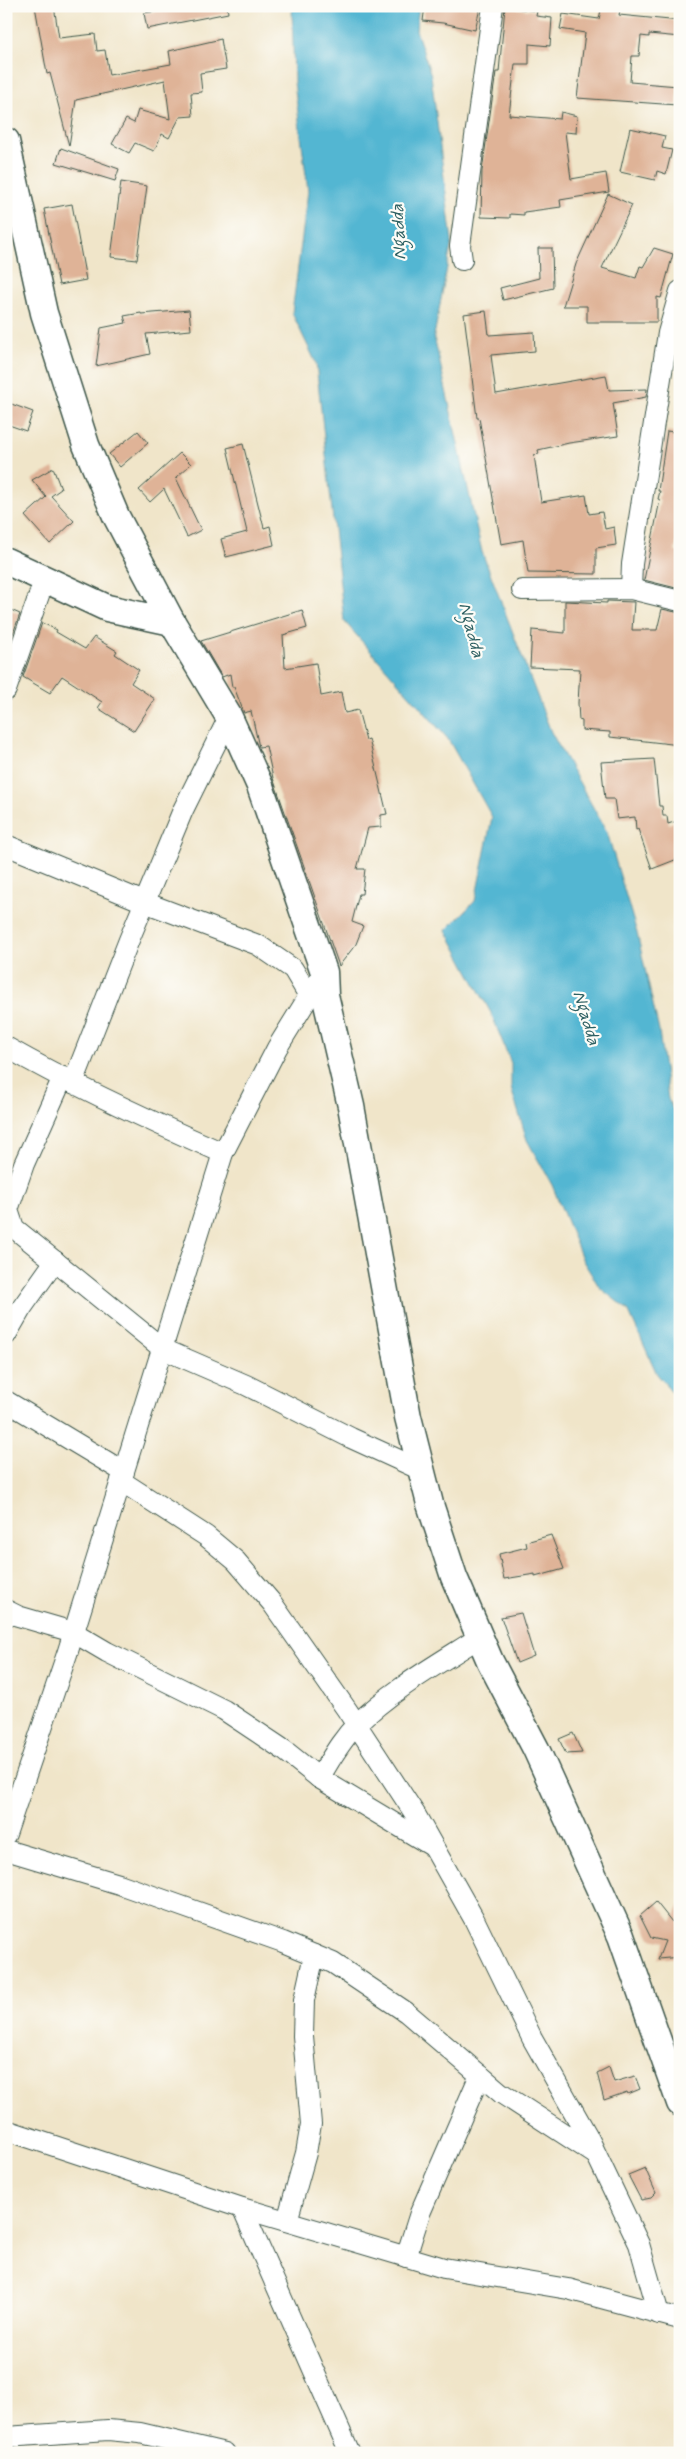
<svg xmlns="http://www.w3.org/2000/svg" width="686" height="2459" viewBox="0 0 686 2459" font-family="Mynerve,sans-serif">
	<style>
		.water { fill: #53b6d2; stroke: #397a83 }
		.building { fill: #dfb397 }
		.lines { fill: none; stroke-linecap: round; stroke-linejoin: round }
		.minor-casing { stroke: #3e564a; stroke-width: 22 }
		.tertiary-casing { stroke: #3e564a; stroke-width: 29 }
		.minor { stroke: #fff; stroke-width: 20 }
		.tertiary { stroke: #fff; stroke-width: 26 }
		.labels { text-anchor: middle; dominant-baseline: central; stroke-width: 4.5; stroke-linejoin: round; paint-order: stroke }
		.water-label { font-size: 18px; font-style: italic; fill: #2f6163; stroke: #fdfcf7 }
	</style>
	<rect width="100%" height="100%" fill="#fdfcf7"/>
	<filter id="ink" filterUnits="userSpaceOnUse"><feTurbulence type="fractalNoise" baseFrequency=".02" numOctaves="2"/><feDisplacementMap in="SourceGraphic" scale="10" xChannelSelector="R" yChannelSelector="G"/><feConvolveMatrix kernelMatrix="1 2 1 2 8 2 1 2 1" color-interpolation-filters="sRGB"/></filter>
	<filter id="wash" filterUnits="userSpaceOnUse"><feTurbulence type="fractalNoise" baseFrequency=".0096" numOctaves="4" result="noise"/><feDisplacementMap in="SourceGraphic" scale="20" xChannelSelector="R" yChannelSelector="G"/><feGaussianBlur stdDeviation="1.12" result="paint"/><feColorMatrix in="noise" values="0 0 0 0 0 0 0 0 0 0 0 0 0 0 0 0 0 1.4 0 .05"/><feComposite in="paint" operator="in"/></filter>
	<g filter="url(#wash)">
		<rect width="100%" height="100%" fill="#f0e5c9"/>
		<path class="water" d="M 292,6 L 419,6 L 416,30 L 431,75 L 452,241 L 434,336 L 482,552 L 551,732 L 607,832 L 637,933 L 659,1031 L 668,1099 L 680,1126 L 680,1401 L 657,1374 L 628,1310 L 600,1288 L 583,1261 L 552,1185 L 527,1140 L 511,1088 L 511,1063 L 491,1013 L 446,930 L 475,901 L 492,817 L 448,739 L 344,621 L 316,363 L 292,313 L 308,191 L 294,82 Z"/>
		<g id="blocks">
			<g class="building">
				<path d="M 35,6 L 54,6 L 59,38 L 95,34 L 97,51 L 105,50 L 109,75 L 171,64 L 169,51 L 221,39 L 226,69 L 200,73 L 202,92 L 191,93 L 193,116 L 180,117 L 169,138 L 162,134 L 154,151 L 135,143 L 129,153 L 112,144 L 126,119 L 134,123 L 138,110 L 170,119 L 165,80 L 76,100 L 69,146 L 50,73 L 47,74 Z"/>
				<path d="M 194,6 L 227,6 L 228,13 L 147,29 L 144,13 Z"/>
				<path d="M 425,6 L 470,6 L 480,8 L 475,30 L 443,23 L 423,21 Z"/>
				<path d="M 602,6 L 621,6 L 619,15 L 680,21 L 680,37 L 649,34 L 649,37 L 641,36 L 639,56 L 632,56 L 630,82 L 678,86 L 677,105 L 577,98 L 585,33 L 560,29 L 563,14 L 599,19 Z"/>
				<path d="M 505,7 L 537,11 L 536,16 L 552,18 L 550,46 L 529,44 L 529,64 L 515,64 L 509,115 L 560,119 L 561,112 L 577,116 L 576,133 L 565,132 L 571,179 L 606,173 L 609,192 L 560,200 L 561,207 L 524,212 L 524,215 L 510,214 L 510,218 L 481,217 L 482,171 L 496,72 L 499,72 Z"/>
				<path d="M 630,128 L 665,136 L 662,148 L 672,150 L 666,174 L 657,171 L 655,180 L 620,172 Z"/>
				<path d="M 61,148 L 119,169 L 115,181 L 56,163 Z"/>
				<path d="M 121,182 L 147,186 L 137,260 L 111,257 Z"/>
				<path d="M 608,194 L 632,205 L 602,268 L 636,278 L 640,266 L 643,267 L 654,248 L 673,254 L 661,298 L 657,297 L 657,322 L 587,322 L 587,306 L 563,306 L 576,264 Z"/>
				<path d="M 72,204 L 86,280 L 59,285 L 44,209 Z"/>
				<path d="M 538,248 L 552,248 L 553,288 L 503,300 L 500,288 L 539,278 Z"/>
				<path d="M 189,310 L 191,330 L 146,334 L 150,354 L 96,366 L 101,328 L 126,323 L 124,316 L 141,313 L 141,314 Z"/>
				<path d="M 486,311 L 489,335 L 534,332 L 535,351 L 491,355 L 496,394 L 606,375 L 609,390 L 647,389 L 646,397 L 613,403 L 618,436 L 569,443 L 538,450 L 539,454 L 534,455 L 541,502 L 586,495 L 589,514 L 602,512 L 605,529 L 614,527 L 616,545 L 596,548 L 596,574 L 528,573 L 523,540 L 501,544 L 479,418 L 477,418 L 464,314 Z"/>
				<path d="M 6,402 L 33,412 L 26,431 L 6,424 Z"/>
				<path d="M 138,431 L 148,443 L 120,467 L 109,454 Z"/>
				<path d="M 667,431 L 680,433 L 680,524 L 675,552 L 680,552 L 680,589 L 644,580 L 660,500 L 658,499 L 660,491 L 658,491 Z"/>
				<path d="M 243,444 L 264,528 L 270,526 L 274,545 L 226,557 L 221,539 L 247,532 L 227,448 Z"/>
				<path d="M 180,453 L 191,464 L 176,478 L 201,530 L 187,537 L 164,489 L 150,502 L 139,490 Z"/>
				<path d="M 53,468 L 61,489 L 51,496 L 74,521 L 50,544 L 25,516 L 46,497 L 32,480 Z"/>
				<path d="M 565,601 L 607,603 L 607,601 L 634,602 L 632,630 L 657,630 L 662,609 L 680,613 L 680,745 L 610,737 L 610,732 L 582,730 L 582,721 L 579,720 L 578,703 L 580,669 L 530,667 L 532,630 L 565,633 Z"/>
				<path d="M 6,608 L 20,614 L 6,653 Z"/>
				<path d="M 302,610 L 307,628 L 283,635 L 285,668 L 316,663 L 321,696 L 341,692 L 345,713 L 358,710 L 366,740 L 369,739 L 387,814 L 381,815 L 381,827 L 368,828 L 357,869 L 365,869 L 362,894 L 359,894 L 352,922 L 363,926 L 356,944 L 339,966 L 273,778 L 266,746 L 259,747 L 251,711 L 244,713 L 234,687 L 232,687 L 230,674 L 222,677 L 201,641 Z"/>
				<path d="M 42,623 L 57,630 L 56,632 L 85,649 L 94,637 L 117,651 L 115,654 L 139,670 L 131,683 L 155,699 L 134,731 L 98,708 L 102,702 L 62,676 L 50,693 L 23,677 Z"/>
				<path d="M 654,759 L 659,806 L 662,806 L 663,816 L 667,816 L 668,824 L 677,821 L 680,828 L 680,858 L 652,869 L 638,829 L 636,830 L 635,817 L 617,819 L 614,799 L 605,799 L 601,762 Z"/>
				<path d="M 551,1535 L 564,1569 L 535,1577 L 535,1574 L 504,1579 L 499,1554 L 527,1547 L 526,1542 Z"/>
				<path d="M 521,1613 L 534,1656 L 517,1663 L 501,1617 Z"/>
				<path d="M 573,1733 L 582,1753 L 566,1754 L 559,1739 Z"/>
				<path d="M 656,1902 L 672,1922 L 680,1905 L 680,1957 L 658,1959 L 665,1941 L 651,1938 L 640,1916 Z"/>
				<path d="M 609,2067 L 614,2082 L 635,2076 L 640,2089 L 628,2094 L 627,2092 L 604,2100 L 597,2073 Z"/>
				<path d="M 645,2168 L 656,2193 L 651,2198 L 641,2200 L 628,2175 Z"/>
			</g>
		</g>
	</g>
	<g filter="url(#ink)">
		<use href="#blocks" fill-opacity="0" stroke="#3e564a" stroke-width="1"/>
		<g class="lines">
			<g class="minor-casing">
				<g id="minor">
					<path d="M 462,260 L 460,246 L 493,6"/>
					<path d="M 631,589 L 632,564 L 668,333 L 680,291"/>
					<path d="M 522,590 L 631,589 L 680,601"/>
					<path d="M 6,690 L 45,578"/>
					<path d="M 6,845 L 144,902 L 258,945 L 293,969 L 309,996"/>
					<path d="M 6,1047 C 76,1087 150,1121 223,1153"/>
					<path d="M 63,1077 L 24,1164 L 8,1210 L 14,1228 L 163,1349 L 246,1385 L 351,1438 L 421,1470"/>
					<path d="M 73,1083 L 129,940 L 183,810 L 229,717"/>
					<path d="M 6,1335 L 21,1309 L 55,1261"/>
					<path d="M 6,1401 L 124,1472"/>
					<path d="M 121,1481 L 206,1536 L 236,1561 L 272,1603 L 347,1710 L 415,1814 L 474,1919 L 532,2038 L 588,2137 L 639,2244 L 659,2314"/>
					<path d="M 6,1610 L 18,1616 L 73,1632 L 107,1652 L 224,1710 L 284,1750 L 319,1778 L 432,1846"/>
					<path d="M 319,1778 C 331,1759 341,1740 357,1724 C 393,1689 438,1664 480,1637"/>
					<path d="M 6,1834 L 68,1651 L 223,1153 L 277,1048 L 324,972"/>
					<path d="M 6,1850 L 119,1884 L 283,1942 L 333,1963 L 406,2012 L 501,2093 L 595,2154"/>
					<path d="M 6,2130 L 242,2208 L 444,2268 L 568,2289 L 680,2319"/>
					<path d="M 242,2208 L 350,2453"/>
					<path d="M 287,2221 L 306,2153 L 311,2124 L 303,2036 L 304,2000 L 314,1955"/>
					<path d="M 406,2257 L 420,2213 L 480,2075"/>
					<path d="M 6,2437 L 108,2430 L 140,2433 L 225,2453"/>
				</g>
			</g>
			<g class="tertiary-casing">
				<g id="tertiary">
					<path d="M 6,141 L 44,313 L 86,445 L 116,516 L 172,622 L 229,717 L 260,786 L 324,972 L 325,995 L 351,1106 L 408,1417 L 430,1504 L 454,1577 L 490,1661 L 536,1749 L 621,1936 L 680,2103"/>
					<path d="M 6,561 L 107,608 L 172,622"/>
				</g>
			</g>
			<use href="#minor" class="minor"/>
			<use href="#tertiary" class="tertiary"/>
		</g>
	</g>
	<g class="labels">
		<g class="water-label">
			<text transform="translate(399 232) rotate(-93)">Ngadda</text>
			<text transform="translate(471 630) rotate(75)">Ngadda</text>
			<text transform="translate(586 1018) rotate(73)">Ngadda</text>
		</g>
	</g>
	<rect width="686" height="2459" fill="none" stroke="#fdfcf7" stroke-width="25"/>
</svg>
